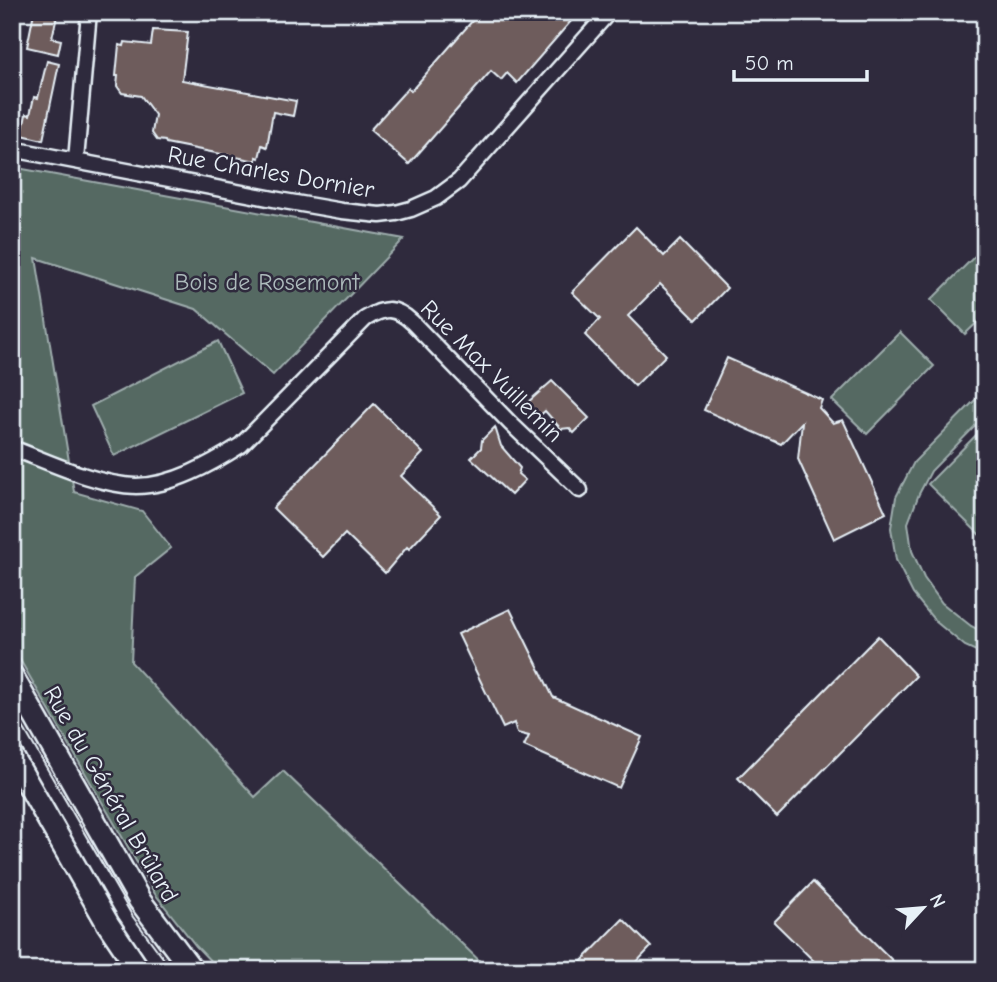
<svg xmlns="http://www.w3.org/2000/svg" width="997" height="982" viewBox="0 0 997 982" font-family="'Comic Neue',sans-serif">
	<style>
		.green { fill: #556962; stroke: #9eadad; stroke-width: 2 }
		.building { fill: #6e5c5b; stroke: #e8f1f8; stroke-width: 2 }
		.lines { fill: none; stroke-linecap: round; stroke-linejoin: round }
		.street-casing { stroke: #e8f1f8; stroke-width: 19 }
		.secondary-casing { stroke: #e8f1f8; stroke-width: 26 }
		.street { stroke: #2f2a3d; stroke-width: 14 }
		.secondary { stroke: #2f2a3d; stroke-width: 21 }
		.tram { stroke: #e8f1f8; stroke-width: 2 }
		.labels { text-anchor: middle; dominant-baseline: central; stroke-width: 5; stroke-linejoin: round; paint-order: stroke }
		.street-label { font-size: 24px; fill: #e8f1f8; stroke: #2f2a3d }
		.park-label { font-size: 24px; fill: #adbbbc; stroke: #2f2a3d }
	</style>
	<rect width="100%" height="100%" fill="#2f2a3d"/>
	<filter id="ink" filterUnits="userSpaceOnUse"><feTurbulence type="fractalNoise" baseFrequency=".0143" numOctaves="2"/><feDisplacementMap in="SourceGraphic" scale="14" xChannelSelector="R" yChannelSelector="G"/><feConvolveMatrix kernelMatrix="1 2 1 2 8 2 1 2 1" color-interpolation-filters="sRGB"/></filter>
	<g filter="url(#ink)">
		<g class="green">
			<path d="M 12,167 L 404,239 L 273,375 L 196,309 L 36,258 L 74,492 L 142,511 L 171,548 L 135,577 L 131,662 L 255,797 L 283,771 L 489,970 L 219,970 L 196,946 L 155,894 L 12,646 Z"/>
			<path d="M 985,246 L 985,315 L 965,334 L 931,300 Z"/>
			<path d="M 900,332 L 934,366 L 867,434 L 832,400 Z"/>
			<path d="M 218,341 L 242,393 L 114,456 L 91,406 Z"/>
			<path d="M 985,390 L 985,416 L 931,471 L 919,494 L 908,523 L 912,551 L 924,578 L 942,603 L 971,626 L 985,633 L 985,655 L 965,646 L 935,621 L 913,594 L 896,560 L 891,528 L 896,497 L 914,462 Z"/>
			<path d="M 985,426 L 985,540 L 928,484 Z"/>
		</g>
		<g class="building">
			<path d="M 34,12 L 58,12 L 52,38 L 61,40 L 58,54 L 27,47 Z"/>
			<path d="M 480,12 L 522,12 L 532,22 L 541,12 L 579,12 L 517,83 L 507,73 L 501,80 L 491,71 L 409,164 L 370,130 L 408,88 L 411,91 Z"/>
			<path d="M 153,30 L 188,32 L 182,80 L 296,101 L 293,116 L 273,112 L 267,147 L 262,145 L 259,158 L 256,157 L 256,161 L 166,143 L 165,141 L 157,140 L 152,133 L 155,115 L 141,96 L 122,93 L 117,86 L 118,76 L 116,76 L 119,45 L 124,46 L 125,42 L 151,45 Z"/>
			<path d="M 47,61 L 59,64 L 43,140 L 22,135 L 26,114 L 30,115 L 34,97 L 38,98 Z"/>
			<path d="M 636,227 L 664,256 L 680,240 L 727,288 L 696,320 L 660,284 L 628,316 L 666,355 L 635,386 L 585,335 L 600,319 L 572,292 Z"/>
			<path d="M 727,358 L 822,400 L 819,408 L 833,423 L 843,420 L 886,513 L 834,539 L 798,459 L 802,422 L 781,444 L 704,410 Z"/>
			<path d="M 552,381 L 589,418 L 574,433 L 569,428 L 561,429 L 545,411 L 538,417 L 527,403 Z"/>
			<path d="M 374,404 L 423,453 L 401,476 L 441,515 L 409,549 L 407,547 L 385,573 L 345,534 L 323,557 L 273,508 Z"/>
			<path d="M 495,427 L 501,446 L 520,468 L 518,474 L 525,480 L 511,495 L 471,458 L 481,448 L 482,440 Z"/>
			<path d="M 510,609 L 553,697 L 642,737 L 619,788 L 524,746 L 529,736 L 517,733 L 514,723 L 503,728 L 458,634 Z"/>
			<path d="M 878,636 L 916,676 L 777,817 L 738,778 Z"/>
			<path d="M 813,882 L 902,970 L 823,970 L 774,922 Z"/>
			<path d="M 623,919 L 651,947 L 629,970 L 573,970 Z"/>
		</g>
		<g class="lines">
			<g class="street-casing">
				<g id="street">
					<path d="M 12,149 L 284,201 L 342,211 L 380,215 L 396,213 L 411,209 L 436,198 L 459,181 L 609,12"/>
					<path d="M 76,160 L 89,12"/>
					<path d="M 12,448 C 49,462 97,485 136,486 C 173,486 211,464 241,445 L 365,319 C 384,307 395,306 412,322 L 510,423 L 580,490"/>
				</g>
			</g>
			<g class="secondary-casing">
				<g id="secondary">
					<path d="M 12,676 L 140,901 L 192,970"/>
					<path d="M 12,756 L 108,924 L 139,970"/>
				</g>
			</g>
			<use href="#street" class="street"/>
			<use href="#secondary" class="secondary"/>
			<path class="tram" d="M 12,708 L 133,917 L 172,970"/>
		</g>
	</g>
	<g class="labels">
		<g class="street-label">
			<text transform="translate(271 172) rotate(10)">Rue Charles Dornier</text>
			<text transform="translate(492 371) rotate(45)">Rue Max Vuillemin</text>
			<text transform="translate(111 794) rotate(60)">Rue du Général Brûlard</text>
		</g>
		<g class="park-label">
			<text x="267" y="282">Bois de Rosemont</text>
		</g>
	</g>
	<rect width="997" height="982" fill="none" stroke="#2f2a3d" stroke-width="42"/>
	<rect x="21" y="21" width="955" height="940" fill="none" stroke="#e8f1f8" stroke-width="2.5" filter="url(#ink)"/>
	<g transform="translate(923 908) rotate(64)" stroke="#2f2a3d" stroke-width="5" paint-order="stroke">
	<path d="M0-5L12 26L0 18L-12 26Z" fill="#e8f1f8"/>
	<text y="-10" font-size="19" font-weight="bold" text-anchor="middle" fill="#e8f1f8">N</text>
	</g>
	<path d="M734 70v10h133v-10" fill="none" stroke="#e8f1f8" stroke-width="3.5"/>
	<text x="745" y="70" font-size="21" fill="#e8f1f8" stroke="#2f2a3d" stroke-width="5" paint-order="stroke">50 m</text>
</svg>
